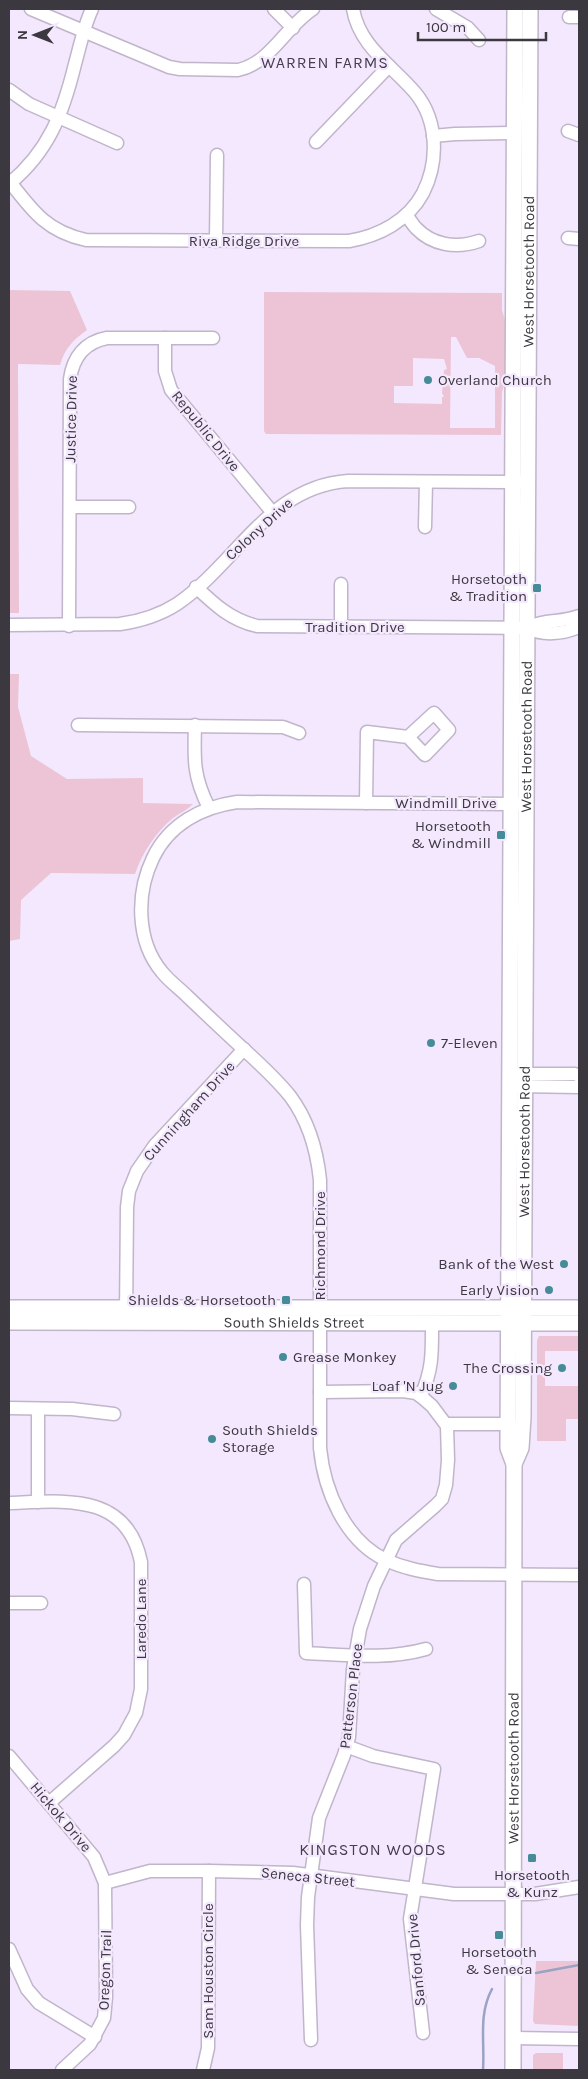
<svg xmlns="http://www.w3.org/2000/svg" width="588" height="2079" viewBox="0 0 588 2079" font-family="Karla,sans-serif">
	<style>
		.green { fill: #ecc4d6; fill-rule: evenodd }
		.lines { fill: none; stroke-linecap: round; stroke-linejoin: round }
		.stream { stroke: #9aa3c4; stroke-width: 2.5 }
		.minor-casing { stroke: #c1b5ca; stroke-width: 15 }
		.major-casing { stroke: #c1b5ca; stroke-width: 18 }
		.minor { stroke: #fff; stroke-width: 12 }
		.major { stroke: #fff; stroke-width: 15 }
		.poi-dot { fill: #468b98; stroke: #f4e8fe; stroke-width: 2 }
		.labels { text-anchor: middle; dominant-baseline: central; stroke-width: 4.5; stroke-linejoin: round; paint-order: stroke }
		.street-label { font-size: 15px; fill: #3c3840; stroke: #f4e8fe }
		.poi-label { font-size: 15px; fill: #3c3840; stroke: #f4e8fe; text-anchor: end }
		.neighbourhood-label { font-size: 16px; letter-spacing: 1px; fill: #463d4e; stroke: #f4e8fe }
	</style>
	<rect width="100%" height="100%" fill="#f4e8fe"/>
	<g class="green">
		<path d="M 9,290 L 70,291 L 87,330 C 73,340 65,348 60,365 L 18,364 L 19,613 L 9,613 Z"/>
		<path d="M 264,292 L 502,293 L 502,310 L 505,320 L 505,382 L 502,392 L 501,435 L 266,434 L 264,431 ZM 451,337 L 456,337 L 467,358 L 479,358 L 495,366 L 495,428 L 450,428 ZM 413,358 L 444,359 L 447,369 L 444,370 L 442,393 L 444,397 L 442,397 L 442,404 L 394,403 L 394,386 L 413,386 Z"/>
		<path d="M 9,674 L 19,674 L 18,707 L 31,756 L 67,779 L 143,778 L 143,803 L 193,804 C 187,810 180,813 173,818 C 156,832 142,853 135,874 L 51,873 L 21,900 L 20,939 L 9,941 Z"/>
		<path d="M 539,1336 L 579,1336 L 579,1351 L 545,1351 L 545,1386 L 579,1386 L 579,1419 L 566,1419 L 566,1441 L 537,1441 L 537,1341 Z"/>
		<path d="M 536,1961 L 579,1961 L 579,2026 L 535,2024 L 533,2021 Z"/>
		<path d="M 536,2053 L 563,2053 L 563,2070 L 533,2070 L 533,2055 Z"/>
	</g>
	<g class="lines">
		<g class="stream">
			<path d="M 536,1973 L 579,1965"/>
			<path d="M 483,2070 C 485,2042 478,2015 492,1989"/>
		</g>
		<g class="minor-casing">
			<g id="minor">
				<path d="M 31,9 L 169,67 L 180,69 L 238,70 C 271,63 286,26 313,9"/>
				<path d="M 274,9 L 293,28"/>
				<path d="M 436,9 L 468,28 L 479,40"/>
				<path d="M 569,17 L 579,17"/>
				<path d="M 9,90 L 29,104 L 117,143"/>
				<path d="M 568,131 L 579,135"/>
				<path d="M 433,136 L 455,134 L 515,133"/>
				<path d="M 316,142 L 389,66"/>
				<path d="M 10,182 C 33,212 48,232 86,240 L 349,241 C 379,236 408,221 423,193 C 440,159 438,115 410,87 C 388,63 359,44 353,9"/>
				<path d="M 9,184 C 49,151 63,113 75,64 C 80,46 84,26 92,9"/>
				<path d="M 406,215 C 410,219 412,224 416,228 C 432,245 456,249 479,241"/>
				<path d="M 568,238 L 579,239"/>
				<path d="M 216,241 L 217,155"/>
				<path d="M 165,338 L 165,371 L 171,390 L 273,513"/>
				<path d="M 70,507 L 129,507"/>
				<path d="M 425,527 L 426,482"/>
				<path d="M 196,587 C 215,605 231,620 257,626 L 527,628 C 543,636 563,634 579,627"/>
				<path d="M 9,625 L 120,624 C 141,621 160,615 177,604 C 236,564 269,486 348,481 L 520,482"/>
				<path d="M 69,626 L 70,379 C 73,357 85,342 107,338 L 213,338"/>
				<path d="M 341,627 L 341,584"/>
				<path d="M 527,628 C 543,619 562,623 579,616"/>
				<path d="M 78,725 L 283,727 L 299,733"/>
				<path d="M 195,725 C 194,760 193,776 209,808"/>
				<path d="M 366,803 L 367,732 L 408,737 L 425,755 L 449,730 L 434,713 L 408,737"/>
				<path d="M 521,804 L 237,802 C 202,807 169,824 153,858 C 136,893 136,941 162,972 C 169,981 179,988 187,996 C 208,1016 229,1036 250,1055 C 264,1068 278,1081 290,1096 C 308,1120 317,1151 320,1180 L 320,1448 C 324,1490 345,1541 386,1560 C 403,1568 420,1571 438,1574 L 579,1575"/>
				<path d="M 515,1074 L 575,1074 L 579,1076"/>
				<path d="M 515,1086 L 579,1087"/>
				<path d="M 126,1317 L 127,1207 L 129,1191 L 137,1171 L 155,1145 L 244,1049"/>
				<path d="M 421,1396 C 433,1368 432,1353 432,1322"/>
				<path d="M 9,1408 L 72,1409 L 114,1414"/>
				<path d="M 446,1424 L 509,1424"/>
				<path d="M 38,1502 L 38,1409"/>
				<path d="M 9,1503 C 64,1501 127,1492 141,1562 L 141,1689 L 136,1713 L 124,1735 L 114,1746 L 49,1803"/>
				<path d="M 304,1584 L 306,1653 C 347,1655 387,1660 426,1649"/>
				<path d="M 9,1603 L 41,1603"/>
				<path d="M 346,1746 L 373,1756 L 434,1769 L 410,1919 L 423,2033"/>
				<path d="M 9,1756 L 94,1857 L 105,1883 L 106,1997 L 104,2018 L 90,2044 L 62,2070"/>
				<path d="M 105,1883 L 150,1871 L 209,1871 L 293,1873 L 454,1894 L 535,1894 L 579,1887"/>
				<path d="M 9,1949 L 27,1989 L 39,2003 L 95,2037"/>
				<path d="M 513,2038 L 579,2039"/>
				<path d="M 311,2040 L 307,1925 L 308,1897 L 319,1818 L 344,1755 L 349,1737 L 353,1669 L 360,1629 L 374,1586 L 396,1540 L 435,1506 L 442,1499 L 446,1485 L 448,1460 L 447,1426 L 432,1406 L 424,1399 L 416,1393 L 403,1391 L 320,1392"/>
				<path d="M 203,2070 L 208,2048 L 209,1871"/>
			</g>
		</g>
		<g class="major-casing">
			<g id="major">
				<path d="M 9,1308 L 579,1308"/>
				<path id="s1" d="M 9,1322 L 579,1323"/>
				<path id="s2" d="M 514,1464 L 521,1448 L 523,1417 L 530,9"/>
				<path id="s3" d="M 513,2070 L 514,1464 L 508,1448 L 515,9"/>
			</g>
		</g>
		<use href="#minor" class="minor"/>
		<use href="#major" class="major"/>
	</g>
	<g class="poi-dot">
		<circle cx="428" cy="380" r="5"/>
		<rect x="532" y="583" width="10" height="10" rx="2.5"/>
		<rect x="496" y="830" width="10" height="10" rx="2.5"/>
		<circle cx="431" cy="1043" r="5"/>
		<circle cx="564" cy="1264" r="5"/>
		<circle cx="549" cy="1290" r="5"/>
		<rect x="281" y="1295" width="10" height="10" rx="2.5"/>
		<circle cx="283" cy="1357" r="5"/>
		<circle cx="562" cy="1368" r="5"/>
		<circle cx="453" cy="1386" r="5"/>
		<circle cx="212" cy="1439" r="5"/>
		<rect x="527" y="1853" width="10" height="10" rx="2.5"/>
		<rect x="494" y="1930" width="10" height="10" rx="2.5"/>
	</g>
	<g class="labels">
		<g class="street-label">
			<text x="244" y="241">Riva Ridge Drive</text>
			<text stroke="none"><textPath href="#s2" startOffset="1194">West Horsetooth Road</textPath></text>
			<text transform="translate(71 419) rotate(-89)">Justice Drive</text>
			<text transform="translate(206 431) rotate(51)">Republic Drive</text>
			<text transform="translate(259 529) rotate(-42)">Colony Drive</text>
			<text x="355" y="627">Tradition Drive</text>
			<text stroke="none"><textPath href="#s2" startOffset="729">West Horsetooth Road</textPath></text>
			<text x="446" y="803">Windmill Drive</text>
			<text transform="translate(189 1111) rotate(-48)">Cunningham Drive</text>
			<text stroke="none"><textPath href="#s2" startOffset="324">West Horsetooth Road</textPath></text>
			<text transform="translate(320 1246) rotate(-90)">Richmond Drive</text>
			<text stroke="none"><textPath href="#s1" startOffset="285">South Shields Street</textPath></text>
			<text transform="translate(141 1619) rotate(-90)">Laredo Lane</text>
			<text transform="translate(351 1696) rotate(-83)">Patterson Place</text>
			<text stroke="none"><textPath href="#s3" startOffset="302">West Horsetooth Road</textPath></text>
			<text transform="translate(61 1817) rotate(50)">Hickok Drive</text>
			<text transform="translate(308 1877) rotate(6)">Seneca Street</text>
			<text transform="translate(416 1960) rotate(-95)">Sanford Drive</text>
			<text transform="translate(105 1970) rotate(-88)">Oregon Trail</text>
			<text transform="translate(208 1971) rotate(-90)">Sam Houston Circle</text>
		</g>
		<g class="poi-label">
			<text x="438" y="380" text-anchor="start">Overland Church</text>
			<text x="527" y="579">Horsetooth<tspan x="527" dy="17">&amp; Tradition</tspan></text>
			<text x="491" y="826">Horsetooth<tspan x="491" dy="17">&amp; Windmill</tspan></text>
			<text x="441" y="1043" text-anchor="start">7-Eleven</text>
			<text x="554" y="1264">Bank of the West</text>
			<text x="539" y="1290">Early Vision</text>
			<text x="276" y="1300">Shields &amp; Horsetooth</text>
			<text x="293" y="1357" text-anchor="start">Grease Monkey</text>
			<text x="552" y="1368">The Crossing</text>
			<text x="443" y="1386">Loaf 'N Jug</text>
			<text x="222" y="1430" text-anchor="start">South Shields<tspan x="222" dy="17">Storage</tspan></text>
			<text x="532" y="1875" text-anchor="middle">Horsetooth<tspan x="532" dy="17">&amp; Kunz</tspan></text>
			<text x="499" y="1952" text-anchor="middle">Horsetooth<tspan x="499" dy="17">&amp; Seneca</tspan></text>
		</g>
		<g class="neighbourhood-label">
			<text x="325" y="62">WARREN FARMS</text>
			<text x="373" y="1849">KINGSTON WOODS</text>
		</g>
	</g>
	<rect width="588" height="2079" fill="none" stroke="#3c3840" stroke-width="20"/>
	<g transform="translate(35 35) rotate(270)" stroke="#f4e8fe" stroke-width="4" paint-order="stroke">
	<path d="M0-4L9 19L0 12L-9 19Z" fill="#3c3840"/>
	<text y="-8" font-size="14" font-weight="bold" text-anchor="middle" fill="#3c3840">N</text>
	</g>
	<path d="M418 32v8h128v-8" fill="none" stroke="#3c3840" stroke-width="2.5"/>
	<text x="426" y="32" font-size="15" fill="#3c3840" stroke="#f4e8fe" stroke-width="4" paint-order="stroke">100 m</text>
</svg>
